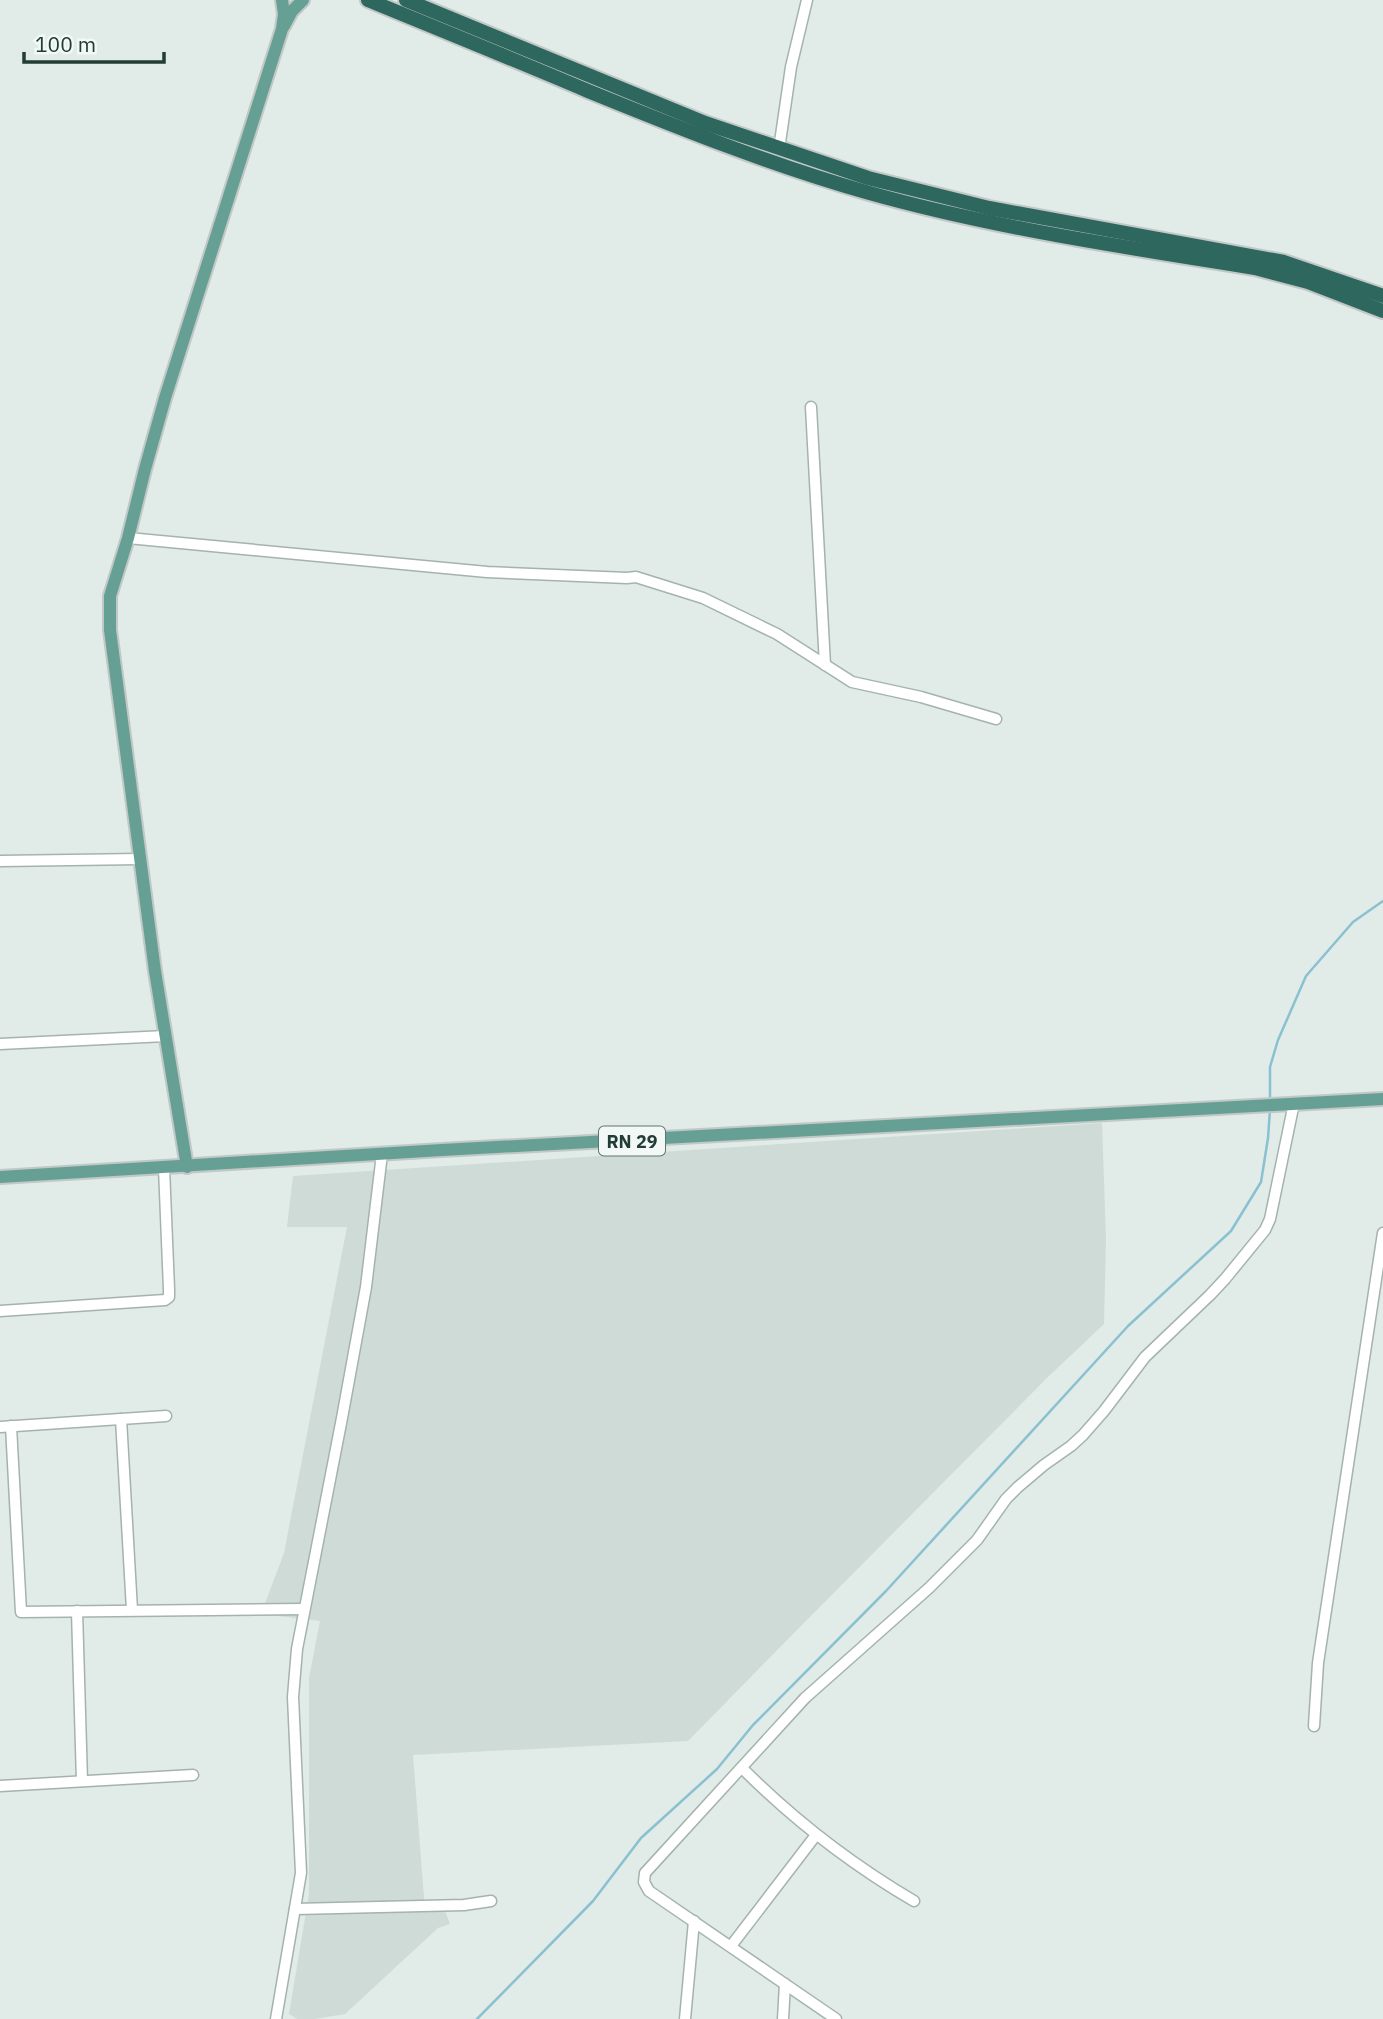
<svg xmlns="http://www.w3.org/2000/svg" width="1383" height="2019" viewBox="0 0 1383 2019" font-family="'IBM Plex Sans',sans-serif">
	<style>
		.built { fill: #cfdbd6 }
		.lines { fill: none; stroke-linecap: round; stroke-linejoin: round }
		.stream { stroke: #8ac1d0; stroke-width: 2.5 }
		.minor-casing { stroke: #a4b3ae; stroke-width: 13 }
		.major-casing { stroke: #c1c8c7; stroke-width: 16 }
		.highway-casing { stroke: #c1c8c7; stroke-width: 18 }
		.minor { stroke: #fff; stroke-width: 10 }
		.major { stroke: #66a094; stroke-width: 12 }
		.highway { stroke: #2e675e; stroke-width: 14 }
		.labels { text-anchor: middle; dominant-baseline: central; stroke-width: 5; stroke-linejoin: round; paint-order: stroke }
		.shield { fill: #f1f8f5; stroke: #60746f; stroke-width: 2 }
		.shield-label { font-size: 18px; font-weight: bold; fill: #223c36 }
	</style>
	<rect width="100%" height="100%" fill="#e1ebe7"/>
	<path class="built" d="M 1102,1123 L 1106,1239 L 1104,1324 L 1049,1376 L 788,1639 L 688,1741 L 413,1755 L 425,1911 L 445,1911 L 450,1924 L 438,1928 L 345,2014 L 315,2019 L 297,2019 L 289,2014 L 309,1894 L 309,1678 L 320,1621 L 261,1614 L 284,1553 L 347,1227 L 287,1227 L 293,1176 Z"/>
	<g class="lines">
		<g class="stream">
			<path d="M 1270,1100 L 1270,1067 L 1278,1040 L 1306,976 L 1353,922 L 1383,901"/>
			<path d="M 477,2019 L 593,1901 L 641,1838 L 717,1769 L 753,1725 L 886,1591 L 1128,1326 L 1231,1231 L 1261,1182 L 1268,1138 L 1270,1110"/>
		</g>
		<g class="minor-casing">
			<g id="minor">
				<path d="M 779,149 L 791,67 L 807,0"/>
				<path d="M 811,407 L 825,665"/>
				<path d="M 128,538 L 487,572 L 627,578 L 636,577 L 703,598 L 777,634 L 852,682 L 921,697 L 996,719"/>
				<path d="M 0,861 L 140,859"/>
				<path d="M 0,1044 L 166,1036"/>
				<path d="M 0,1311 L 165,1300 L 169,1297 L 169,1289 L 164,1168"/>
				<path d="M 121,1419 L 132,1610"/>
				<path d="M 11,1426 L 21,1612 L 304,1609"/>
				<path d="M 0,1427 L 166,1416"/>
				<path d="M 77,1611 L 82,1781"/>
				<path d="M 1314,1726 L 1318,1663 L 1383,1233"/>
				<path d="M 742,1768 C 794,1820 851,1864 914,1901"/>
				<path d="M 0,1786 L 193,1775"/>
				<path d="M 295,1909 L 464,1905 L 491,1901"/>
				<path d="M 731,1946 L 816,1835"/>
				<path d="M 276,2019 L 301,1873 L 293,1697 L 297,1649 L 342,1418 L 366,1287 L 382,1154"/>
				<path d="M 685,2019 L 694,1921"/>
				<path d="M 783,2019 L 785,1984"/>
				<path d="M 836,2019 L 649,1891 L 644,1882 L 645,1873 L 805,1698 L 929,1588 L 977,1540 L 1006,1499 L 1018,1487 L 1044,1465 L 1071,1446 L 1083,1435 L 1104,1411 L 1145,1357 L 1210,1295 L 1225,1279 L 1265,1230 L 1270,1219 L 1294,1103"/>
			</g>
		</g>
		<g class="major-casing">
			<g id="major">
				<path d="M 284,26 L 292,11 L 303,0"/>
				<path d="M 187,1167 L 155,971 L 110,630 L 110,596 L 128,538 L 145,469 L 165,398 L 282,29 L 284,14 L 282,0"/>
				<path d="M 0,1177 L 442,1150 L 1383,1099"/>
			</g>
		</g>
		<g class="highway-casing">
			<g id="highway">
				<path d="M 368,0 C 441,30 515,60 588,91 C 679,128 771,165 866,192 C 993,228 1124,247 1255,268 L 1308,282 L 1383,311"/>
				<path d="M 406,0 L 705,123 L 868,178 L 989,208 L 1284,262 L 1383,296"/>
			</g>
		</g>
		<use href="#minor" class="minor"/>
		<use href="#major" class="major"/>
		<use href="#highway" class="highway"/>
	</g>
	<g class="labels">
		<rect class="shield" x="599" y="1126.5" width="66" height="29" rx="5"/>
		<g class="shield-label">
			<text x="632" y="1141">RN 29</text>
		</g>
	</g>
	<path d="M24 52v10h140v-10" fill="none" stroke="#223c36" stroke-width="3.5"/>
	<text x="35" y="52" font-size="21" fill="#223c36" stroke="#f1f8f5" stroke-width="5" paint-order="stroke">100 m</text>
</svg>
